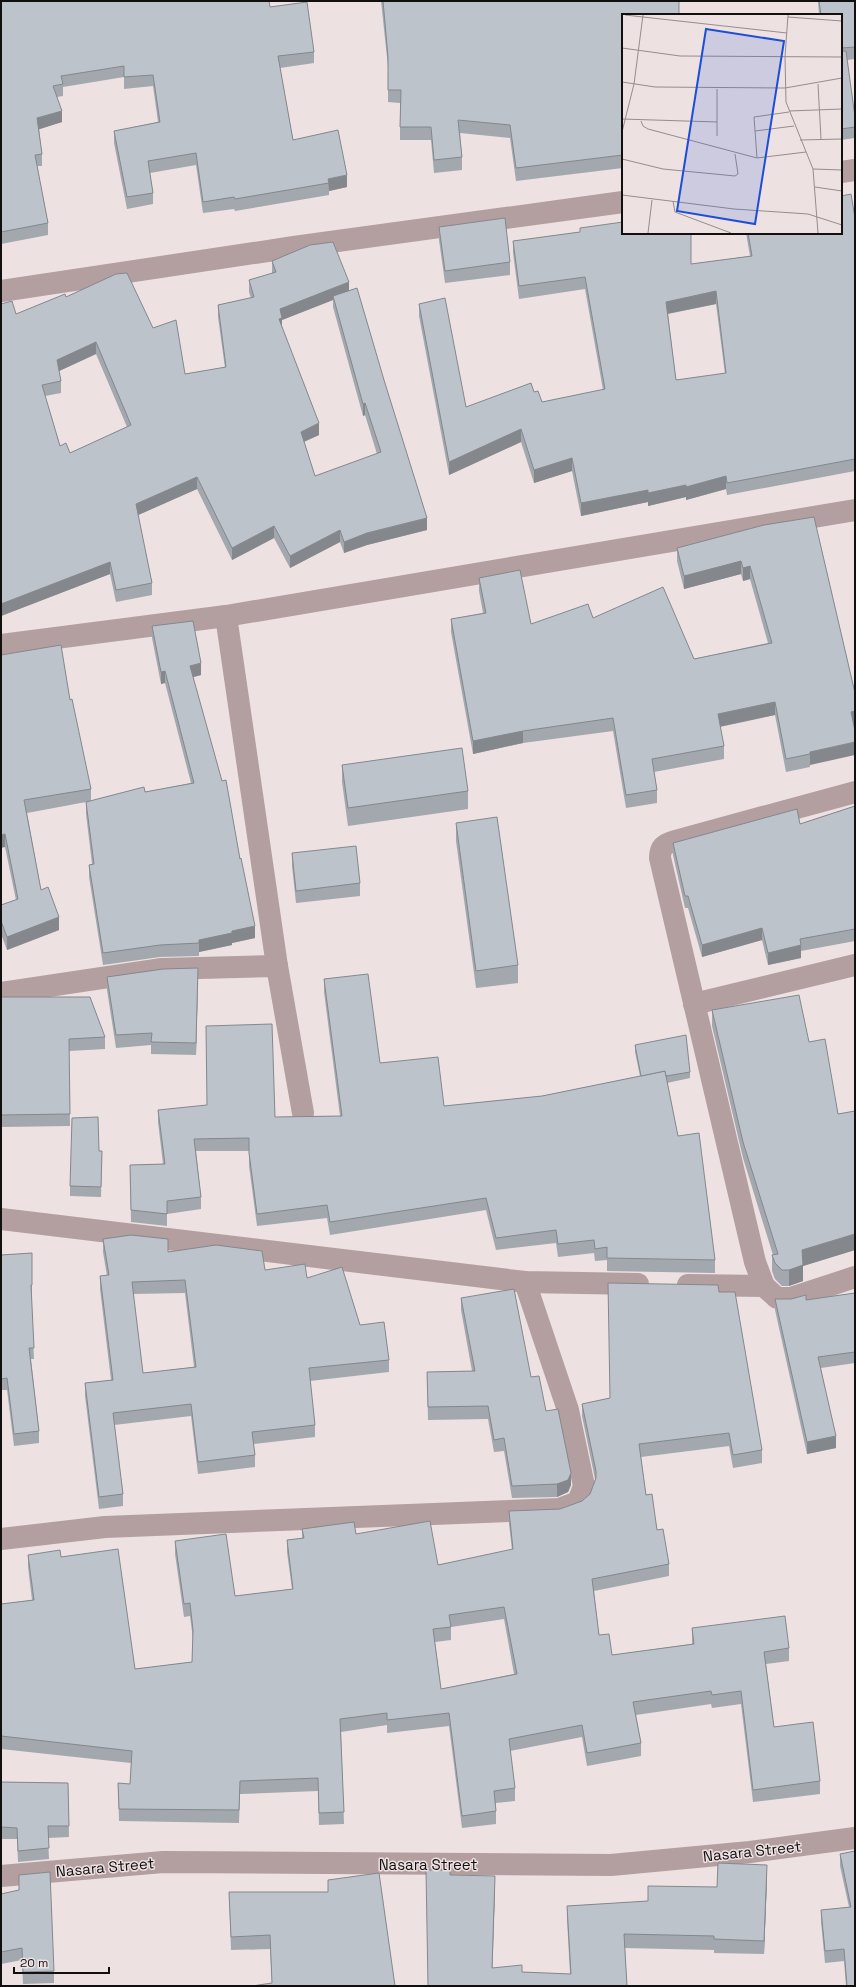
<svg xmlns="http://www.w3.org/2000/svg" width="856" height="1987" viewBox="0 0 856 1987" font-family="'Space Grotesk',sans-serif">
	<style>
		.lines { fill: none; stroke-linecap: round; stroke-linejoin: round }
		.minor { stroke: #b39ea0; stroke-width: 22 }
		.wall { fill: #a2a8ae; fill-rule: evenodd }
		.shaded-wall { fill: #84888d }
		.building { fill: #bcc3ca; stroke: #84888d; fill-rule: evenodd }
		.labels { text-anchor: middle; dominant-baseline: central; stroke-width: 3; stroke-linejoin: round; paint-order: stroke }
		.street-label { font-size: 15px; fill: #120f0f; stroke: #ede1e2 }
		.inset-road { fill: none; stroke: #958d8e; stroke-width: 1 }
		.view { fill: #1d4ed8; fill-opacity: 0.15; stroke: #1d4ed8; stroke-width: 2 }
		.inset-edge { fill: none; stroke: #120f0f; stroke-width: 2 }
	</style>
	<rect width="100%" height="100%" fill="#ede1e2"/>
	<g class="lines">
		<g class="minor">
			<path d="M 841,172 L 855,170"/>
			<path d="M 1,291 L 294,247 L 623,202"/>
			<path d="M 226,616 L 277,966 L 303,1113"/>
			<path d="M 1,645 L 226,616 L 855,510"/>
			<path d="M 855,792 L 675,841 C 664,844 660,847 660,858 L 755,1262 L 764,1286 L 777,1298 L 791,1298 L 855,1277"/>
			<path d="M 1,993 L 162,969 L 277,966"/>
			<path d="M 694,1004 L 855,965"/>
			<path d="M 1,1219 L 525,1282 L 638,1284"/>
			<path d="M 688,1285 L 764,1286"/>
			<path d="M 1,1539 L 105,1527 L 559,1509 L 578,1502 L 584,1486 L 568,1410 L 525,1282"/>
			<path d="M 1,1876 L 163,1862 L 611,1865 L 750,1852 L 855,1838"/>
		</g>
	</g>
	<g class="wall">
		<path d="M 1,1 L 270,7 L 314,52 L 314,63 L 280,68 L 293,140 L 347,187 L 329,191 L 329,195 L 235,211 L 234,209 L 203,213 L 196,165 L 150,173 L 153,193 L 153,204 L 127,209 L 114,143 L 114,131 L 158,122 L 153,86 L 124,89 L 124,77 L 63,87 L 63,96 L 57,97 L 62,122 L 39,129 L 42,154 L 42,166 L 37,166 L 48,223 L 48,235 L 1,244 Z"/>
		<path d="M 381,1 L 679,1 L 623,15 L 623,168 L 516,181 L 510,138 L 460,133 L 462,157 L 462,170 L 434,173 L 431,140 L 400,140 L 400,103 L 388,102 L 388,67 Z"/>
		<path d="M 818,1 L 855,1 L 855,59 L 847,60 L 855,117 L 855,138 L 841,140 L 841,15 L 819,15 Z"/>
		<path d="M 855,218 L 855,471 L 727,495 L 726,489 L 686,500 L 686,497 L 648,506 L 648,502 L 581,516 L 572,471 L 534,483 L 521,442 L 449,475 L 419,316 L 419,304 L 466,407 L 534,392 L 542,402 L 603,390 L 585,289 L 519,299 L 513,253 L 513,241 L 580,232 L 580,228 L 691,264 L 750,256 L 746,233 L 841,233 ZM 716,304 L 725,374 L 676,380 L 668,314 Z"/>
		<path d="M 439,227 L 510,262 L 510,275 L 445,283 L 439,240 Z"/>
		<path d="M 272,261 L 349,291 L 427,530 L 367,545 L 344,553 L 340,542 L 290,568 L 274,538 L 232,560 L 197,489 L 138,515 L 152,583 L 152,595 L 116,602 L 110,574 L 1,616 L 1,304 L 16,314 L 66,297 L 153,328 L 185,374 L 225,368 L 218,317 L 218,305 L 251,298 L 249,292 L 249,280 L 272,274 ZM 333,300 L 333,307 L 363,416 L 365,415 L 377,454 L 315,476 L 304,442 L 319,435 L 282,328 L 282,320 ZM 96,354 L 127,427 L 70,453 L 60,446 L 45,396 L 61,393 L 61,381 L 59,371 Z"/>
		<path d="M 764,525 L 855,693 L 855,724 L 854,724 L 810,765 L 810,767 L 786,772 L 775,715 L 720,727 L 724,746 L 724,759 L 654,772 L 657,790 L 657,803 L 626,808 L 613,731 L 523,743 L 473,754 L 451,632 L 451,619 L 483,613 L 479,591 L 479,578 L 531,624 L 593,618 L 694,659 L 768,643 L 750,579 L 743,581 L 741,574 L 684,589 L 677,561 L 677,548 Z"/>
		<path d="M 152,626 L 201,675 L 193,677 L 240,859 L 255,938 L 232,943 L 232,945 L 199,952 L 199,956 L 160,957 L 103,965 L 89,877 L 89,865 L 92,864 L 86,814 L 86,802 L 27,813 L 41,890 L 59,930 L 7,950 L 1,934 L 1,905 L 16,900 L 5,847 L 1,655 L 70,700 L 91,789 L 91,801 L 145,792 L 191,783 L 165,683 L 161,684 L 152,638 Z"/>
		<path d="M 342,765 L 468,791 L 468,809 L 348,826 L 342,782 Z"/>
		<path d="M 855,806 L 855,941 L 801,951 L 801,958 L 768,965 L 762,940 L 702,957 L 688,908 L 685,908 L 673,855 L 673,843 L 800,824 Z"/>
		<path d="M 456,823 L 518,965 L 518,983 L 476,988 L 456,841 Z"/>
		<path d="M 292,853 L 360,883 L 360,896 L 296,903 L 292,866 Z"/>
		<path d="M 107,977 L 198,981 L 196,1055 L 151,1054 L 151,1045 L 116,1048 L 107,990 Z"/>
		<path d="M 324,979 L 380,1063 L 444,1106 L 542,1096 L 640,1076 L 635,1052 L 635,1045 L 690,1072 L 690,1078 L 667,1083 L 678,1136 L 715,1260 L 715,1273 L 607,1271 L 607,1260 L 595,1261 L 594,1253 L 558,1257 L 556,1243 L 496,1250 L 486,1210 L 330,1235 L 327,1218 L 257,1226 L 249,1166 L 249,1151 L 196,1151 L 201,1197 L 201,1209 L 167,1214 L 167,1226 L 131,1222 L 130,1165 L 163,1164 L 158,1122 L 158,1110 L 275,1117 L 340,1116 L 324,992 Z"/>
		<path d="M 1,997 L 105,1037 L 105,1049 L 69,1051 L 70,1126 L 1,1127 Z"/>
		<path d="M 712,1010 L 809,1042 L 838,1114 L 855,1111 L 855,1250 L 803,1266 L 803,1281 L 789,1286 L 782,1286 L 775,1279 L 772,1271 L 772,1255 L 773,1255 L 743,1158 L 712,1026 Z"/>
		<path d="M 99,1151 L 102,1151 L 101,1197 L 70,1196 L 70,1186 Z"/>
		<path d="M 103,1239 L 307,1278 L 360,1325 L 389,1360 L 389,1372 L 310,1381 L 315,1425 L 315,1437 L 253,1444 L 255,1455 L 255,1467 L 198,1474 L 191,1416 L 114,1425 L 123,1494 L 123,1506 L 99,1509 L 85,1396 L 85,1383 L 111,1380 L 100,1289 L 100,1276 L 107,1276 L 103,1252 ZM 185,1293 L 194,1367 L 143,1373 L 133,1294 Z"/>
		<path d="M 32,1253 L 32,1297 L 31,1297 L 34,1359 L 31,1359 L 39,1431 L 39,1443 L 14,1446 L 7,1390 L 1,1390 L 1,1255 Z"/>
		<path d="M 719,1292 L 762,1450 L 762,1463 L 733,1468 L 729,1446 L 641,1457 L 646,1495 L 657,1530 L 669,1564 L 669,1576 L 594,1591 L 599,1635 L 612,1655 L 692,1644 L 692,1628 L 789,1648 L 789,1661 L 766,1664 L 774,1727 L 820,1781 L 820,1794 L 753,1802 L 741,1704 L 712,1708 L 711,1704 L 636,1715 L 641,1743 L 641,1756 L 587,1766 L 582,1737 L 510,1751 L 515,1788 L 515,1801 L 496,1803 L 496,1824 L 462,1828 L 449,1726 L 387,1733 L 387,1725 L 341,1732 L 344,1824 L 319,1825 L 318,1791 L 240,1794 L 239,1823 L 119,1821 L 118,1783 L 130,1784 L 131,1763 L 1,1749 L 1,1604 L 32,1600 L 28,1567 L 28,1555 L 61,1557 L 135,1669 L 192,1662 L 193,1639 L 190,1616 L 184,1617 L 175,1554 L 175,1541 L 235,1596 L 292,1589 L 287,1552 L 287,1540 L 302,1538 L 302,1529 L 356,1534 L 438,1565 L 512,1550 L 509,1524 L 509,1511 L 560,1509 L 582,1501 L 590,1494 L 595,1479 L 582,1416 L 582,1404 L 610,1398 ZM 504,1619 L 514,1674 L 441,1689 L 435,1642 L 451,1640 L 451,1627 Z"/>
		<path d="M 855,1293 L 855,1363 L 821,1368 L 836,1448 L 807,1454 L 775,1310 L 775,1299 L 806,1300 Z"/>
		<path d="M 461,1298 L 531,1377 L 546,1411 L 571,1485 L 568,1492 L 557,1497 L 512,1498 L 504,1451 L 494,1452 L 488,1419 L 428,1420 L 427,1372 L 472,1371 L 461,1310 Z"/>
		<path d="M 1,1782 L 68,1783 L 69,1837 L 48,1838 L 49,1859 L 18,1862 L 17,1839 L 1,1839 Z"/>
		<path d="M 855,1851 L 855,1986 L 846,1986 L 844,1961 L 825,1963 L 821,1922 L 821,1910 L 849,1907 L 840,1866 L 840,1854 Z"/>
		<path d="M 19,1875 L 54,1971 L 54,1983 L 23,1984 L 22,1960 L 1,1964 L 1,1894 L 19,1890 Z"/>
		<path d="M 767,1879 L 764,1954 L 714,1953 L 714,1950 L 625,1948 L 627,1986 L 427,1986 L 495,1889 L 492,1968 L 522,1972 L 570,1974 L 567,1919 L 567,1906 L 648,1901 L 717,1887 Z"/>
		<path d="M 229,1892 L 395,1986 L 272,1983 L 270,1949 L 231,1950 Z"/>
	</g>
	<g class="shaded-wall">
		<path d="M 62,111 L 62,122 L 37,130 L 37,118 Z"/>
		<path d="M 347,175 L 347,187 L 329,191 L 328,179 Z"/>
		<path d="M 349,282 L 349,294 L 333,296 L 333,300 L 282,320 L 282,330 L 279,319 L 280,309 Z"/>
		<path d="M 716,291 L 716,304 L 666,314 L 666,302 Z"/>
		<path d="M 96,342 L 96,354 L 57,372 L 57,360 Z"/>
		<path d="M 365,403 L 365,415 L 363,416 L 363,404 Z"/>
		<path d="M 319,423 L 319,435 L 301,443 L 301,432 Z"/>
		<path d="M 521,429 L 521,442 L 449,475 L 449,462 Z"/>
		<path d="M 572,458 L 572,471 L 534,483 L 534,470 Z"/>
		<path d="M 726,476 L 726,489 L 686,500 L 686,487 Z"/>
		<path d="M 197,477 L 197,489 L 136,516 L 136,504 Z"/>
		<path d="M 686,485 L 686,497 L 648,506 L 648,493 Z"/>
		<path d="M 648,490 L 648,502 L 581,516 L 581,503 Z"/>
		<path d="M 427,518 L 427,530 L 367,545 L 344,553 L 344,542 L 367,533 Z"/>
		<path d="M 274,526 L 274,538 L 232,560 L 232,548 Z"/>
		<path d="M 340,530 L 340,542 L 290,568 L 290,556 Z"/>
		<path d="M 741,561 L 741,574 L 684,589 L 684,576 Z"/>
		<path d="M 110,562 L 110,574 L 1,616 L 1,604 Z"/>
		<path d="M 750,566 L 750,579 L 743,581 L 743,568 Z"/>
		<path d="M 201,663 L 201,675 L 190,678 L 190,666 Z"/>
		<path d="M 165,671 L 165,683 L 161,684 L 161,672 Z"/>
		<path d="M 775,702 L 775,715 L 718,727 L 718,714 Z"/>
		<path d="M 855,711 L 855,724 L 851,725 L 851,712 Z"/>
		<path d="M 523,731 L 523,743 L 473,754 L 473,741 Z"/>
		<path d="M 855,742 L 855,755 L 810,765 L 810,752 Z"/>
		<path d="M 5,834 L 5,847 L 1,848 L 1,835 Z"/>
		<path d="M 59,917 L 59,930 L 7,950 L 7,937 Z"/>
		<path d="M 255,926 L 255,938 L 232,943 L 232,945 L 199,952 L 199,956 L 199,940 L 232,931 Z"/>
		<path d="M 762,928 L 762,940 L 702,957 L 702,945 Z"/>
		<path d="M 801,945 L 801,958 L 768,965 L 768,953 Z"/>
		<path d="M 198,968 L 198,981 L 196,1055 L 196,1043 Z"/>
		<path d="M 855,1234 L 855,1250 L 803,1266 L 803,1281 L 789,1286 L 789,1270 L 802,1250 Z"/>
		<path d="M 836,1436 L 836,1448 L 807,1454 L 807,1442 Z"/>
		<path d="M 571,1473 L 571,1485 L 568,1492 L 557,1497 L 557,1484 Z"/>
		<path d="M 767,1865 L 767,1879 L 764,1954 L 764,1941 Z"/>
		<path d="M 495,1876 L 495,1889 L 492,1981 L 492,1968 Z"/>
	</g>
	<g class="building">
		<path d="M 1,1 L 269,1 L 270,7 L 307,2 L 314,52 L 278,56 L 293,140 L 338,130 L 347,175 L 328,179 L 329,183 L 235,199 L 234,197 L 203,202 L 196,153 L 148,161 L 153,193 L 127,197 L 114,131 L 160,122 L 153,75 L 124,77 L 124,66 L 61,76 L 63,84 L 53,86 L 62,111 L 37,118 L 42,154 L 35,155 L 48,223 L 1,232 Z"/>
		<path d="M 383,1 L 679,1 L 679,15 L 623,15 L 623,155 L 516,168 L 510,125 L 458,120 L 462,157 L 434,160 L 431,127 L 400,127 L 401,90 L 388,90 L 388,57 Z"/>
		<path d="M 819,1 L 855,1 L 855,47 L 841,48 L 841,15 L 821,15 Z"/>
		<path d="M 841,51 L 846,51 L 855,117 L 855,127 L 841,129 Z"/>
		<path d="M 851,194 L 855,218 L 855,459 L 727,483 L 726,476 L 686,487 L 686,485 L 648,493 L 648,490 L 581,503 L 572,458 L 534,470 L 521,429 L 449,462 L 419,304 L 445,298 L 466,407 L 531,383 L 534,392 L 538,391 L 542,402 L 605,389 L 585,277 L 519,286 L 513,241 L 580,232 L 580,228 L 623,222 L 623,233 L 691,233 L 691,264 L 752,256 L 748,233 L 841,233 L 841,196 ZM 716,291 L 726,373 L 676,380 L 666,302 Z"/>
		<path d="M 505,218 L 510,262 L 445,271 L 439,227 Z"/>
		<path d="M 333,242 L 349,282 L 280,309 L 282,318 L 279,319 L 319,423 L 301,432 L 315,476 L 381,452 L 365,403 L 363,404 L 333,296 L 357,288 L 384,380 L 427,518 L 367,533 L 344,542 L 340,530 L 290,556 L 274,526 L 232,548 L 197,477 L 136,504 L 152,583 L 116,590 L 110,562 L 1,604 L 1,304 L 12,301 L 16,314 L 65,294 L 66,297 L 116,274 L 127,273 L 153,328 L 176,320 L 185,374 L 226,367 L 218,305 L 254,297 L 249,280 L 276,272 L 272,261 L 310,245 ZM 96,342 L 131,425 L 70,453 L 66,443 L 60,446 L 42,385 L 61,381 L 57,360 Z"/>
		<path d="M 814,517 L 855,693 L 855,711 L 851,712 L 855,731 L 855,742 L 810,752 L 810,754 L 786,759 L 775,702 L 718,714 L 724,746 L 652,759 L 657,790 L 626,795 L 613,718 L 523,731 L 473,741 L 451,619 L 486,613 L 479,578 L 520,570 L 531,624 L 588,604 L 593,618 L 663,587 L 694,659 L 772,643 L 750,566 L 743,568 L 741,561 L 684,576 L 677,548 L 764,525 Z"/>
		<path d="M 193,621 L 201,663 L 190,666 L 222,781 L 226,780 L 240,859 L 241,858 L 255,926 L 232,931 L 232,933 L 199,940 L 199,943 L 160,945 L 103,953 L 89,865 L 94,864 L 86,802 L 144,787 L 145,792 L 194,783 L 165,671 L 161,672 L 152,626 Z"/>
		<path d="M 61,645 L 70,700 L 72,699 L 91,789 L 24,800 L 41,890 L 48,887 L 59,917 L 7,937 L 1,921 L 1,905 L 18,899 L 5,834 L 1,835 L 1,655 Z"/>
		<path d="M 462,748 L 468,791 L 348,808 L 342,765 Z"/>
		<path d="M 855,806 L 855,929 L 800,939 L 801,945 L 768,953 L 762,928 L 702,945 L 688,896 L 685,896 L 673,843 L 797,809 L 800,824 Z"/>
		<path d="M 497,817 L 518,965 L 476,971 L 456,823 Z"/>
		<path d="M 356,846 L 360,883 L 296,891 L 292,853 Z"/>
		<path d="M 198,968 L 196,1043 L 151,1042 L 152,1033 L 116,1035 L 107,977 L 163,969 Z"/>
		<path d="M 368,974 L 380,1063 L 438,1057 L 444,1106 L 542,1096 L 665,1071 L 678,1136 L 699,1133 L 715,1260 L 607,1258 L 607,1247 L 595,1249 L 594,1240 L 558,1244 L 556,1230 L 496,1238 L 486,1198 L 330,1222 L 327,1205 L 257,1214 L 249,1153 L 249,1138 L 194,1139 L 201,1197 L 167,1201 L 167,1214 L 131,1210 L 130,1165 L 165,1164 L 158,1110 L 207,1105 L 206,1026 L 272,1024 L 275,1117 L 342,1116 L 324,979 Z"/>
		<path d="M 799,995 L 809,1042 L 825,1039 L 838,1114 L 855,1111 L 855,1234 L 802,1250 L 803,1265 L 789,1270 L 782,1270 L 775,1263 L 772,1255 L 778,1254 L 743,1142 L 712,1010 Z"/>
		<path d="M 1,997 L 90,997 L 105,1037 L 69,1039 L 70,1114 L 1,1115 Z"/>
		<path d="M 686,1035 L 690,1072 L 666,1076 L 665,1071 L 641,1076 L 635,1045 Z"/>
		<path d="M 98,1117 L 99,1151 L 102,1151 L 101,1187 L 70,1186 L 72,1118 Z"/>
		<path d="M 131,1235 L 168,1239 L 168,1252 L 216,1245 L 262,1251 L 265,1270 L 305,1264 L 307,1278 L 342,1267 L 360,1325 L 384,1322 L 389,1360 L 309,1368 L 315,1425 L 252,1432 L 255,1455 L 198,1462 L 191,1404 L 113,1413 L 123,1494 L 99,1497 L 85,1383 L 113,1380 L 100,1276 L 109,1275 L 103,1239 ZM 185,1280 L 196,1367 L 143,1373 L 132,1282 Z"/>
		<path d="M 32,1253 L 32,1285 L 31,1285 L 34,1348 L 29,1348 L 39,1431 L 14,1434 L 7,1378 L 1,1379 L 1,1255 Z"/>
		<path d="M 608,1283 L 718,1285 L 719,1292 L 735,1292 L 762,1450 L 733,1455 L 729,1433 L 639,1444 L 646,1495 L 652,1494 L 657,1530 L 663,1529 L 669,1564 L 592,1579 L 599,1635 L 609,1634 L 612,1655 L 694,1644 L 692,1628 L 785,1616 L 789,1648 L 764,1652 L 774,1727 L 813,1722 L 820,1781 L 753,1790 L 741,1691 L 712,1695 L 711,1691 L 633,1702 L 641,1743 L 587,1753 L 582,1725 L 509,1739 L 515,1788 L 494,1791 L 496,1811 L 462,1816 L 449,1713 L 387,1720 L 387,1713 L 340,1719 L 344,1812 L 319,1813 L 318,1778 L 240,1781 L 239,1810 L 119,1809 L 118,1783 L 130,1784 L 132,1751 L 1,1736 L 1,1604 L 34,1600 L 28,1555 L 60,1550 L 61,1557 L 118,1549 L 135,1669 L 192,1662 L 193,1630 L 190,1603 L 184,1604 L 175,1541 L 226,1534 L 235,1596 L 293,1589 L 287,1540 L 304,1538 L 302,1529 L 354,1522 L 356,1534 L 430,1521 L 438,1565 L 513,1549 L 509,1511 L 560,1509 L 582,1501 L 590,1494 L 596,1478 L 596,1471 L 582,1404 L 610,1398 ZM 504,1607 L 517,1674 L 441,1689 L 433,1629 L 451,1627 L 449,1615 Z"/>
		<path d="M 514,1289 L 531,1377 L 539,1376 L 546,1411 L 558,1409 L 571,1473 L 568,1480 L 557,1484 L 512,1486 L 504,1438 L 494,1440 L 488,1406 L 428,1407 L 427,1372 L 475,1371 L 461,1298 Z"/>
		<path d="M 855,1293 L 855,1352 L 818,1357 L 836,1436 L 807,1442 L 775,1299 L 791,1299 L 806,1295 L 806,1300 Z"/>
		<path d="M 1,1782 L 68,1783 L 69,1826 L 48,1826 L 49,1848 L 18,1851 L 17,1828 L 1,1827 Z"/>
		<path d="M 855,1851 L 855,1986 L 847,1986 L 844,1949 L 825,1951 L 821,1910 L 851,1907 L 840,1854 Z"/>
		<path d="M 718,1863 L 767,1865 L 764,1941 L 714,1939 L 714,1936 L 624,1934 L 627,1986 L 428,1986 L 426,1870 L 450,1870 L 450,1875 L 495,1876 L 492,1968 L 522,1965 L 522,1972 L 571,1974 L 567,1906 L 648,1901 L 648,1886 L 717,1887 Z"/>
		<path d="M 50,1872 L 54,1971 L 23,1972 L 22,1948 L 1,1952 L 1,1894 L 19,1890 L 19,1875 Z"/>
		<path d="M 379,1873 L 395,1986 L 252,1986 L 272,1983 L 270,1935 L 231,1937 L 229,1892 L 328,1892 L 328,1880 Z"/>
	</g>
	<g class="labels">
		<g class="street-label">
			<text transform="translate(752 1851) rotate(-6)">Nasara Street</text>
			<text x="428" y="1864">Nasara Street</text>
			<text transform="translate(105 1867) rotate(-5)">Nasara Street</text>
		</g>
	</g>
	<g transform="translate(622 14)">
		<rect width="220" height="220" fill="#ede1e2"/>
		<path class="inset-road" d="M 3,1 L 165,19M 166,1 L 163,43 L 164,88 L 191,155 L 196,219M 166,3 L 220,7M 0,34 L 58,42 L 220,43M 0,68 L 33,73 L 163,74 L 220,64M 196,70 L 199,125M 167,97 L 220,95M 167,98 L 132,103 L 135,144 L 184,138M 0,105 L 95,108M 19,107 L 21,112 L 26,115 L 135,144M 133,117 L 172,112M 0,118 L 12,70 L 21,1M 95,122 L 95,75M 178,126 L 220,125M 0,145 L 41,155 L 113,162 L 116,160 L 113,140M 191,155 L 220,156M 193,173 L 220,177M 0,181 L 112,195 L 186,200 L 220,211M 51,187 L 53,198 L 109,219M 26,219 L 30,186"/>
		<path class="view" d="M 84,15 L 162,27 L 133,210 L 55,197 Z"/>
		<rect width="220" height="220" class="inset-edge"/>
	</g>
	<rect width="856" height="1987" fill="none" stroke="#120f0f" stroke-width="4"/>
	<path d="M14 1967v6h95v-6" fill="none" stroke="#120f0f" stroke-width="2"/>
	<text x="20" y="1967" font-size="12" fill="#120f0f" stroke="#ede1e2" stroke-width="3" paint-order="stroke">20 m</text>
</svg>
